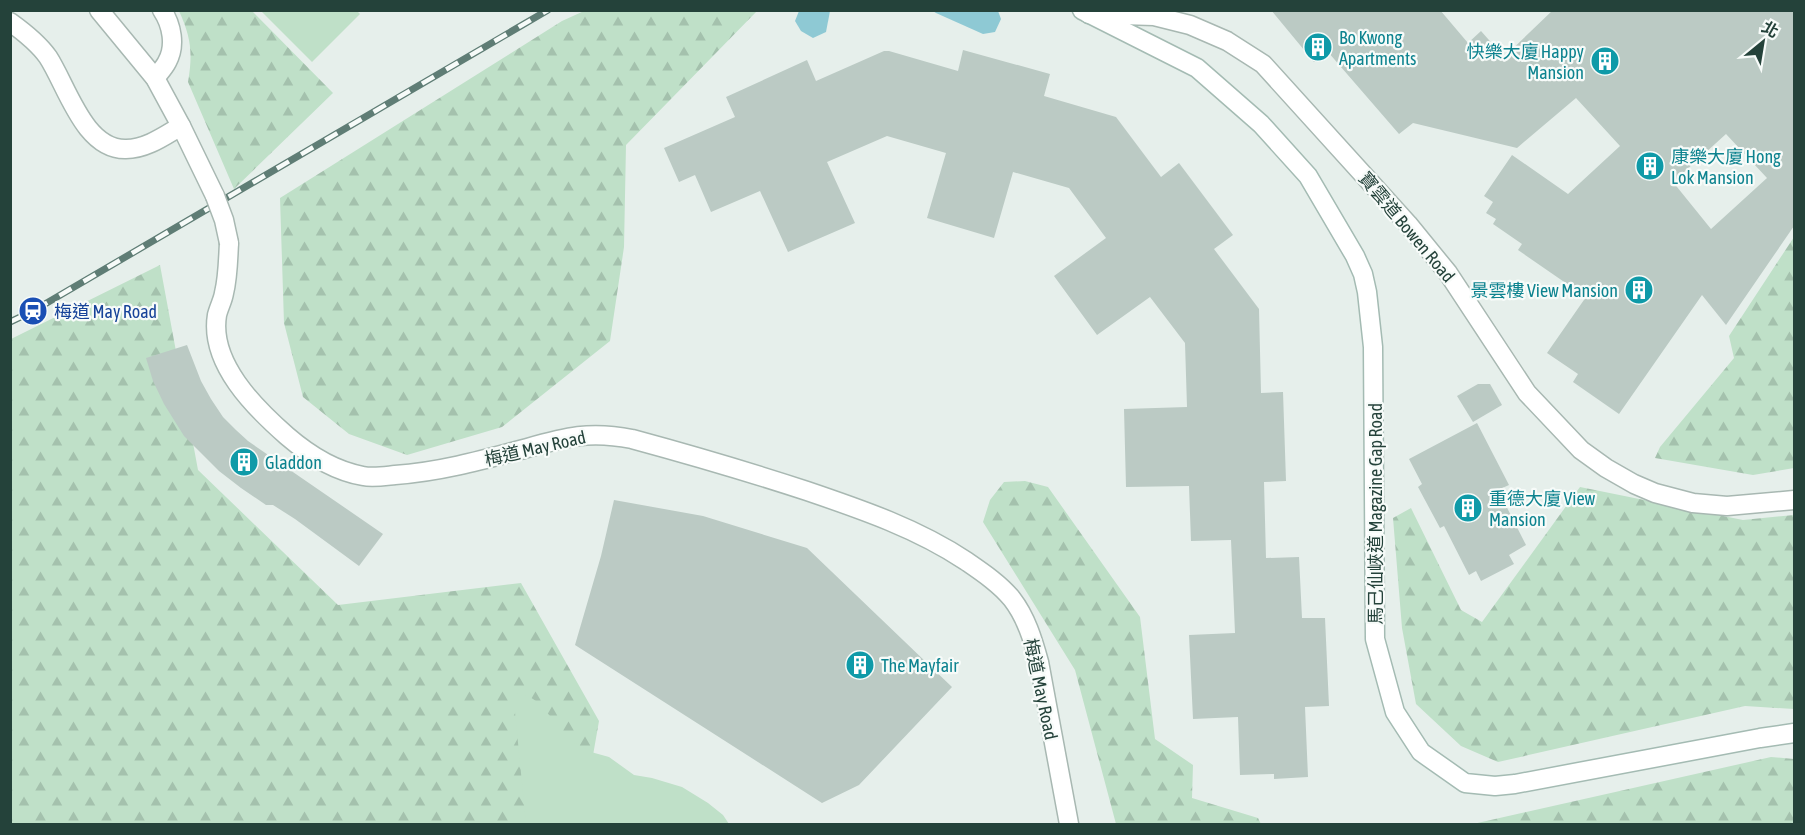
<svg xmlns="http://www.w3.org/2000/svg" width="1805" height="835" viewBox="0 0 1805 835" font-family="'Asap Condensed','Noto Sans TC',sans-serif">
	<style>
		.forest { fill: url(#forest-firs) }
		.garden { fill: #bfe0c8 }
		.water { fill: #8ec9d4 }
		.building { fill: #bbcac4; fill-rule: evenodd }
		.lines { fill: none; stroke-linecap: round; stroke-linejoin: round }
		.street-casing { stroke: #a8b8b2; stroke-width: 21 }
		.secondary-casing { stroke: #a4bbb3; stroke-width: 21 }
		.street { stroke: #fff; stroke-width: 18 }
		.secondary { stroke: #fff; stroke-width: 18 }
		.rail-casing { stroke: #5f7d75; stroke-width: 7 }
		.rail { stroke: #f7fbf9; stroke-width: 4.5; stroke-dasharray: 14; stroke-linecap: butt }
		.street-bridge-casing { stroke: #a8b8b2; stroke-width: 21; stroke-linecap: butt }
		.street-bridge { stroke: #fff; stroke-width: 18 }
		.labels { text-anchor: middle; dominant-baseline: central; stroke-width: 4.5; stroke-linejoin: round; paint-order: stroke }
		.culture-label { font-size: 18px; fill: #0d838f; stroke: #f7fbf9; text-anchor: start }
		.street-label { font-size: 18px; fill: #24423a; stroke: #f7fbf9 }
		.transit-label { font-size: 18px; fill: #164399; stroke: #f7fbf9; text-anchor: start }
	</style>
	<defs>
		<pattern id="forest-firs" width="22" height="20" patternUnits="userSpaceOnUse" patternTransform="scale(1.5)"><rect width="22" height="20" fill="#bfe0c8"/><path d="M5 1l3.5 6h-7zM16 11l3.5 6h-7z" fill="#a4c1ad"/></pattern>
	</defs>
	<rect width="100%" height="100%" fill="#e6efeb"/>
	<g class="forest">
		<path d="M 179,11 L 252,11 L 333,93 L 234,189 L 188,82 C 193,53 191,37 179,11 Z"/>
		<path d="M 584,11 L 757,11 L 626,145 L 624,247 L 610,341 L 502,427 L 407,455 L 349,434 L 303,397 L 284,323 L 280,198 L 562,21 Z"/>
		<path d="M 1794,237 L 1794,468 L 1753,475 L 1655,458 L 1660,447 L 1734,358 L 1729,336 Z"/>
		<path d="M 160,265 L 198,470 L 338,605 L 521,583 L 599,721 L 581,824 L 11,824 L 11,339 Z"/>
		<path d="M 1025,481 L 1048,487 L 1140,617 L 1155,739 L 1193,765 L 1192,798 L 1258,818 L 1261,824 L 1116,824 L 1075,670 L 983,522 L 990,500 L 1004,482 Z"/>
		<path d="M 1580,487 L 1743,520 L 1794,515 L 1794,709 L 1745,706 L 1498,762 L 1461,746 L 1416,704 L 1402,628 L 1393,518 L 1411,508 L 1461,610 L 1482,622 Z"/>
		<path d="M 1771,757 L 1794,759 L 1794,824 L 1473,824 Z"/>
	</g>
	<g class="garden">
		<path d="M 357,11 L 360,14 L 312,62 L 261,11 Z"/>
		<path d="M 513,692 L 530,697 L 539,703 L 571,741 L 591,752 L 609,757 L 634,775 L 652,778 L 682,787 L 708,803 L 723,815 L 729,824 L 526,824 Z"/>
	</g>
	<g class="water">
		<path d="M 799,11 L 830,11 L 826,32 L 813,38 L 801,31 L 795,21 Z"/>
		<path d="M 933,11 L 998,11 L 1001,19 L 995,32 L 983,34 L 936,13 Z"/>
	</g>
	<g class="building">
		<path d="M 1271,10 L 1440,10 L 1468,43 L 1481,31 L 1504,57 L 1553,10 L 1794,10 L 1794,226 L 1726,325 L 1702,295 L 1619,414 L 1573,382 L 1578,374 L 1547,353 L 1586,297 L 1518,250 L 1522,244 L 1493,224 L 1496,219 L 1486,213 L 1493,202 L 1484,196 L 1512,155 L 1568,194 L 1620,146 L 1576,98 L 1517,148 L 1413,123 L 1399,134 L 1328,52 L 1314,62 ZM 1726,134 L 1767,178 L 1711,229 L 1673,182 Z"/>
		<path d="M 963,50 L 1050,74 L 1044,96 L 1116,117 L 1161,177 L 1179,163 L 1233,235 L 1214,249 L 1259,309 L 1261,393 L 1283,392 L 1286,481 L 1264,482 L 1266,558 L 1299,557 L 1302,618 L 1325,618 L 1329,706 L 1305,707 L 1308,777 L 1274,779 L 1274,774 L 1240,775 L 1238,717 L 1193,719 L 1189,635 L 1235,633 L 1231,540 L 1191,541 L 1189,486 L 1126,487 L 1124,409 L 1187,407 L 1185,343 L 1150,297 L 1097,335 L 1054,276 L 1106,238 L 1069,188 L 1013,172 L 994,238 L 927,218 L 946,153 L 887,136 L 827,162 L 855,223 L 788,252 L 760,191 L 711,212 L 695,175 L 679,182 L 664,148 L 735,117 L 726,97 L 807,60 L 816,81 L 884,51 L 889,51 L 958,71 Z"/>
		<path d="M 187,345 L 201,381 L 211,399 L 223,417 L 236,430 L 248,441 L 383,534 L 359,566 L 295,519 L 273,505 L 266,505 L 241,488 L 219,471 L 184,436 L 164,404 L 153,381 L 146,358 Z"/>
		<path d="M 1478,384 L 1490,384 L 1502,405 L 1473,422 L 1457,396 Z"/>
		<path d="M 1477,423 L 1509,485 L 1498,490 L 1526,545 L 1509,555 L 1514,564 L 1481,581 L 1476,571 L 1469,575 L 1444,526 L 1440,528 L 1418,487 L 1422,484 L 1409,459 Z"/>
		<path d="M 614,500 L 703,516 L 807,548 L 952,687 L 859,785 L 822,803 L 575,645 L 601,556 Z"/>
	</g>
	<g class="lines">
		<g class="street-casing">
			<g id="street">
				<path d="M 99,10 L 155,78 L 181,126 L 215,196"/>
				<path d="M 1089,14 L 1154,16 L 1190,25 L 1227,41 L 1263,64 L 1408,224 L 1448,273 L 1527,393 L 1581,450 L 1606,468 L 1634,484 L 1655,493 L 1693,503 L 1727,506 L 1794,500"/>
				<path d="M 10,22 C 24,32 38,43 48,57 C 67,86 84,150 126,149 C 146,149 164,136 181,126"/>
				<path d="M 155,78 C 159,73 164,68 167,62 C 176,46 172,25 162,10"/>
				<path d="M 229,243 C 228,260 228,277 224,293 C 223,300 219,307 217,315 C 209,363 255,408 287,436 C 309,455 335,471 363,476 C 373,478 385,476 395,475 C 438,472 479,461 520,450 C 563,438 587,430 632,439 C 691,455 749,472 807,491 C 863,510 918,529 966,561 C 982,572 1000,584 1012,599 C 1026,617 1033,640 1039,662 L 1069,824"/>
			</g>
		</g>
		<g class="secondary-casing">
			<path id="secondary" d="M 1082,10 L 1197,68 L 1261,124 L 1308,176 L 1355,256 L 1363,274 L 1367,292 L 1373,347 L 1375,639 L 1395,712 L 1421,752 L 1465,783 L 1495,786 L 1515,784 L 1760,738 L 1794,733"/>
		</g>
		<use href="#street" class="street"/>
		<use href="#secondary" class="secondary"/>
		<g class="rail-casing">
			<path id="rail" d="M 10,322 L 33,311 L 548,10"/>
		</g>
		<use href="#rail" class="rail"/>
		<g class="street-bridge-casing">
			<path id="street-bridge" d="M 215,196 L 224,220 L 229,243"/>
		</g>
		<use href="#street-bridge" class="street-bridge"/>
	</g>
	<defs>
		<g id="building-disc" transform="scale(1.5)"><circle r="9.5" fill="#0f9aa8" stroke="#f7fbf9"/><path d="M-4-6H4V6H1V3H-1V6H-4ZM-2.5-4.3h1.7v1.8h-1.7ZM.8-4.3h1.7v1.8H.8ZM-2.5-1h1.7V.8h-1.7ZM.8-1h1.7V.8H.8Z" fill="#fff"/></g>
		<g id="station-disc" transform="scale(1.5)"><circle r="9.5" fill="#1a4fb4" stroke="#f7fbf9"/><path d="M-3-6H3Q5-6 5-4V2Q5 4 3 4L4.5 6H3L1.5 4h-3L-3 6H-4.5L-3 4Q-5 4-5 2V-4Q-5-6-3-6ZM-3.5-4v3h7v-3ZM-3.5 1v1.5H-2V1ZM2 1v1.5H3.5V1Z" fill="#fff"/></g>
	</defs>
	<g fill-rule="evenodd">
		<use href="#building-disc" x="1318" y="47"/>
		<use href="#building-disc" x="1605" y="61"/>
		<use href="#building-disc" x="1650" y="166"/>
		<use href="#building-disc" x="1639" y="290"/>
		<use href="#station-disc" x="33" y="311"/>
		<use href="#building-disc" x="244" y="462"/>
		<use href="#building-disc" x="1468" y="508"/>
		<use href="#building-disc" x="860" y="665"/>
	</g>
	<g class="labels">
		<g class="culture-label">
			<text x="1339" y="37">Bo Kwong<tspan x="1339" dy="21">Apartments</tspan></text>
			<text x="1584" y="51" text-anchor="end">快樂大廈 Happy<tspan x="1584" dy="21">Mansion</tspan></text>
			<text x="1671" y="156">康樂大廈 Hong<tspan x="1671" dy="21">Lok Mansion</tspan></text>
			<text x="1618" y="290" text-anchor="end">景雲樓 View Mansion</text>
			<text x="265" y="462">Gladdon</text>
			<text x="1489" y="498">重德大廈 View<tspan x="1489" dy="21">Mansion</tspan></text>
			<text x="881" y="665">The Mayfair</text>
		</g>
		<g class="street-label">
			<text transform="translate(1407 227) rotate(50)">寶雲道 Bowen Road</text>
			<text transform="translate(535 448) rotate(-13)">梅道 May Road</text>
			<text transform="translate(1375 514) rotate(-90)">馬己仙峽道 Magazine Gap Road</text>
			<text transform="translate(1041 689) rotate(78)">梅道 May Road</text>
		</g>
		<g class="transit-label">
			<text x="54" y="311">梅道 May Road</text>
		</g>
	</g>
	<rect width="1805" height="835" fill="none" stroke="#24423a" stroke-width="24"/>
	<g transform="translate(1763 42) rotate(30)" stroke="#f7fbf9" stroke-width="4.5" paint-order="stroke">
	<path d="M0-4.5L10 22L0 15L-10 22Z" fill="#24423a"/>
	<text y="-9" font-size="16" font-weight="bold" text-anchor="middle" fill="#24423a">北</text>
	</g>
</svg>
